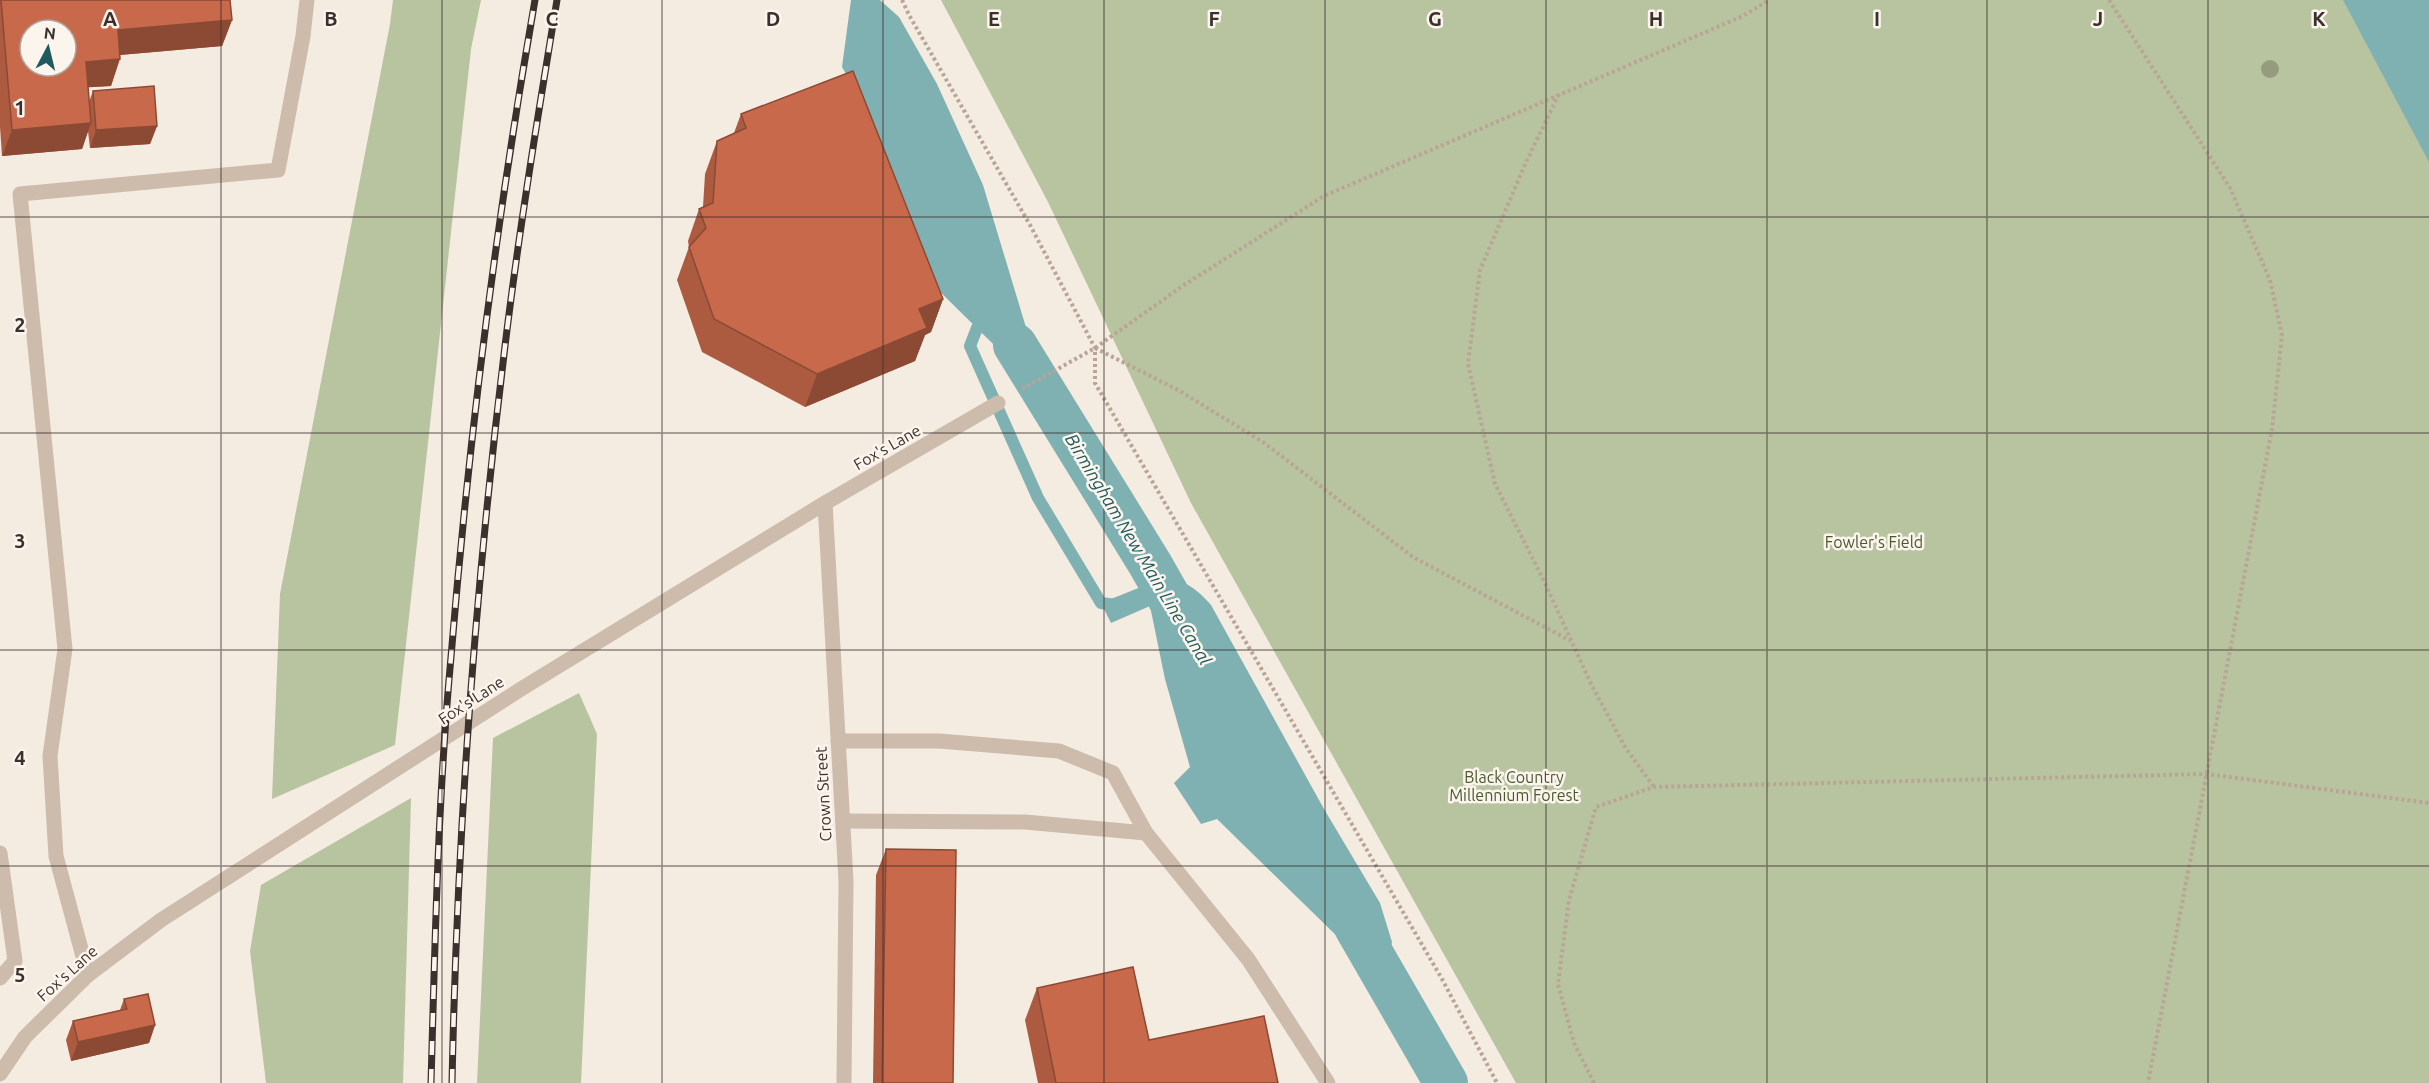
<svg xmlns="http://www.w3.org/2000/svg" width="2429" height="1083" viewBox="0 0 2429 1083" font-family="Ubuntu,sans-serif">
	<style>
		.green { fill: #b8c4a0 }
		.water { fill: #7fb0b2 }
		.pier { fill: #f4ebe1 }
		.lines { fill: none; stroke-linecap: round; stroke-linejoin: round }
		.stream { stroke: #7fb0b2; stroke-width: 12 }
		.canal { stroke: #7fb0b2; stroke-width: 44 }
		.path { stroke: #b9a596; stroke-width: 4; stroke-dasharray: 3 3; stroke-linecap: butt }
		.lane { stroke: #cdbbac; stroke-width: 15 }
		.street { stroke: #cdbbac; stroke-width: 15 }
		.rail-casing { stroke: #3b302b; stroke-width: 7 }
		.rail { stroke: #fbf5ee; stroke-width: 4.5; stroke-dasharray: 14; stroke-linecap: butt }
		.tree { fill: #969b7f }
		.wall { fill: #ac5a40 }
		.shaded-wall { fill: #8c4a34 }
		.building { fill: #c8694b; stroke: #8c4a34; stroke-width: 1.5; fill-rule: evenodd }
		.grid { fill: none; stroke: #3b302b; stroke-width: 1.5; stroke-opacity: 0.55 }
		.labels { text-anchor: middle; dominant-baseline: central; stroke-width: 5; stroke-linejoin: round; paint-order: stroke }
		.street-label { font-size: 16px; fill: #3b302b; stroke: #fbf5ee }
		.park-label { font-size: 16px; fill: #4a5a2e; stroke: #fbf5ee }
		.water-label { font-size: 18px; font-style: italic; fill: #1f5a5e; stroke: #fbf5ee }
		.grid-label { font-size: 20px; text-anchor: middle; font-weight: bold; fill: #3b302b; stroke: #fbf5ee; stroke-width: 5; stroke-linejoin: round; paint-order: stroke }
	</style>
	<rect width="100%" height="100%" fill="#f4ebe1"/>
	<g class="green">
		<path d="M 393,0 L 481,0 L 471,49 L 395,745 L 272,799 L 280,594 L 390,24 Z"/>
		<path d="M 941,0 L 2429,0 L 2429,1083 L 1516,1083 L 1191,503 L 1048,202 Z"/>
		<path d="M 579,693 L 597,734 L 581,1083 L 477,1083 L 493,738 Z"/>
		<path d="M 411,798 L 403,1083 L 266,1083 L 250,951 L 261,885 Z"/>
	</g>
	<g class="water">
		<path d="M 851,0 L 880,0 L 899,17 L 937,84 L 983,185 L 1047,397 L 928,280 L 860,98 L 842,67 Z"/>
		<path d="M 2343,0 L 2429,0 L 2429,162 Z"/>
		<path d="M 1157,576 C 1179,576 1198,589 1211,605 L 1324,809 L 1380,903 L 1392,942 L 1385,978 L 1345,944 L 1217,819 L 1201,824 L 1174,783 L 1190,767 L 1165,679 L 1150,606 L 1111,623 L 1101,603 L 1151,583 Z"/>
	</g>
	<path class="pier" d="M 1042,368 L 1050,396 L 1045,399 L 1023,377 Z"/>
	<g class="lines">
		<path class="stream" d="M 986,314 L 977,328 L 970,346 L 1038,498 L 1101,603 L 1116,605"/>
		<g class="canal">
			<path d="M 1015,345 L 1150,564 L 1187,629"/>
			<path d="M 1356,927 L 1446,1083"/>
		</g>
		<g class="path">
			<path d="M 902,0 L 909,15 L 1030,225 L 1095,348 L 1095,383 L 1442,979 L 1497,1083"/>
			<path d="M 2109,0 L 2230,188 L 2270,280 L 2282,335 L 2272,429 L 2148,1083"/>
			<path d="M 1559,94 L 1527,160 L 1480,270 L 1468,364 L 1495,484 L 1543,579 L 1592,686 L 1625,747 L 1654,787"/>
			<path d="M 1095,348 L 1178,390 L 1263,442 L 1413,557 L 1571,641"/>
			<path d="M 1022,389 L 1095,348 L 1184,285 L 1324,196 L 1743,16 L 1769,0"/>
			<path d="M 1594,1083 L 1574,1043 L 1558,984 L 1569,900 L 1596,807 L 1654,787 L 2206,774 L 2429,803"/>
		</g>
		<g class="lane">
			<path d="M 838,741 L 939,741 L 1059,751 L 1113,773 L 1146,833 L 1248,959 L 1328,1083"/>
			<path d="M 843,821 L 1025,822 L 1146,833"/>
			<path d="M 0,853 L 15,961 L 0,978"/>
			<path d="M 88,975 L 56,856 L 50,756 L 65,649 L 20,194 L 278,170 L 303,36 L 307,0"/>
		</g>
		<g class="street">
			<path d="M 825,503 L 846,881 L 844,1083"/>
			<path d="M 0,1074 L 25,1037 L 88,975 L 161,920 L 521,689 L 825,503 L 998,403"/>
		</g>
		<g class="rail-casing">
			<g id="rail">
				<path d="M 431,1083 C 435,941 438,798 451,657 C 469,437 497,217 535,0"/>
				<path d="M 452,1083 C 457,837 475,591 505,346 C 519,231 538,115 557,0"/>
			</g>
		</g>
		<use href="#rail" class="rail"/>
	</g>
	<circle class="tree" cx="2270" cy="69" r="9"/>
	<g class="wall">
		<path d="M 0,0 L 230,0 L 232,20 L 222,46 L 120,55 L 111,86 L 88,87 L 89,102 L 93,91 L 157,126 L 150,144 L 90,148 L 88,131 L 82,149 L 2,156 L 0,127 Z"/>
		<path d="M 741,114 L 943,299 L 931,332 L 925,335 L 915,361 L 805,407 L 702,352 L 677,280 L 689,247 L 688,241 L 699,209 L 703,207 L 705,174 L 717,141 L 734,133 Z"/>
		<path d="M 886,849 L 953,1083 L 873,1083 L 876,875 Z"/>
		<path d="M 1037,988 L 1149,1040 L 1278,1083 L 1038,1083 L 1025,1020 Z"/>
		<path d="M 124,999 L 155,1025 L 149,1043 L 71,1061 L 66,1040 L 73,1021 L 120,1010 Z"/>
	</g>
	<g class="shaded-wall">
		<path d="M 232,20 L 222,46 L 108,56 L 118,30 Z"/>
		<path d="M 120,59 L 111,86 L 77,88 L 86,62 Z"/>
		<path d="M 91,123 L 82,149 L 2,156 L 12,130 Z"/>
		<path d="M 157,126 L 150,144 L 90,148 L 96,130 Z"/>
		<path d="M 943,299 L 931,332 L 925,335 L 915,361 L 805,407 L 817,374 L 919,309 Z"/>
		<path d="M 155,1025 L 149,1043 L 71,1061 L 78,1042 Z"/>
	</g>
	<g class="building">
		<path d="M 1,0 L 230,0 L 232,20 L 118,30 L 120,59 L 86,62 L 91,123 L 12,130 ZM 30,30 L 66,30 L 66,66 L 30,66 Z"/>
		<path d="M 853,71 L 943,299 L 919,309 L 927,328 L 817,374 L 714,319 L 689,247 L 706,228 L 699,209 L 713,203 L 717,141 L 746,128 L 741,114 Z"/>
		<path d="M 154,86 L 157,126 L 96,130 L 93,91 Z"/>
		<path d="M 886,849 L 956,850 L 953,1083 L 882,1083 Z"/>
		<path d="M 1133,967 L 1149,1040 L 1264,1016 L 1278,1083 L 1056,1083 L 1037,988 Z"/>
		<path d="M 148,994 L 155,1025 L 78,1042 L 73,1021 L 127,1009 L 124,999 Z"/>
	</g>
	<path class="grid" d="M 221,0 L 221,1083M 442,0 L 442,1083M 662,0 L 662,1083M 883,0 L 883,1083M 1104,0 L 1104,1083M 1325,0 L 1325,1083M 1546,0 L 1546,1083M 1767,0 L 1767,1083M 1987,0 L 1987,1083M 2208,0 L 2208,1083M 0,217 L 2429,217M 0,433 L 2429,433M 0,650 L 2429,650M 0,866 L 2429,866"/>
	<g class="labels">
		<g class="street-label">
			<text transform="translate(887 447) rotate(-30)">Fox's Lane</text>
			<text transform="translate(471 700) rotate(-33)">Fox's Lane</text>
			<text transform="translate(823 794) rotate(-93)">Crown Street</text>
			<text transform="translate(67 973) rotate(-42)">Fox's Lane</text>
		</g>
		<g class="park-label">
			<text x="1874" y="542">Fowler's Field</text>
			<text x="1514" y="777">Black Country<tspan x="1514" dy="18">Millennium Forest</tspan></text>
		</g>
		<g class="water-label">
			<text transform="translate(1139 549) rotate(59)">Birmingham New Main Line Canal</text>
		</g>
	</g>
	<g class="grid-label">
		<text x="110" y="26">A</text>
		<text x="331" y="26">B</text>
		<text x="552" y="26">C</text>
		<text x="773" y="26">D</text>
		<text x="994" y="26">E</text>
		<text x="1214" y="26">F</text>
		<text x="1435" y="26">G</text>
		<text x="1656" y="26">H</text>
		<text x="1877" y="26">I</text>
		<text x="2098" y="26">J</text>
		<text x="2319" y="26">K</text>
		<text x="20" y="115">1</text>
		<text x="20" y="332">2</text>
		<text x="20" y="548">3</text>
		<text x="20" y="765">4</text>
		<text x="20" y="982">5</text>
	</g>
	<g transform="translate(48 48) rotate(7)"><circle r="28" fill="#fbf5ee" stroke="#aea6a0" stroke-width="1.5"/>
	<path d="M0-4.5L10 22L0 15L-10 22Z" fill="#1f5a5e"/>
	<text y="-9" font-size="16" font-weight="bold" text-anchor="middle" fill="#3b302b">N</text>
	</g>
</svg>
